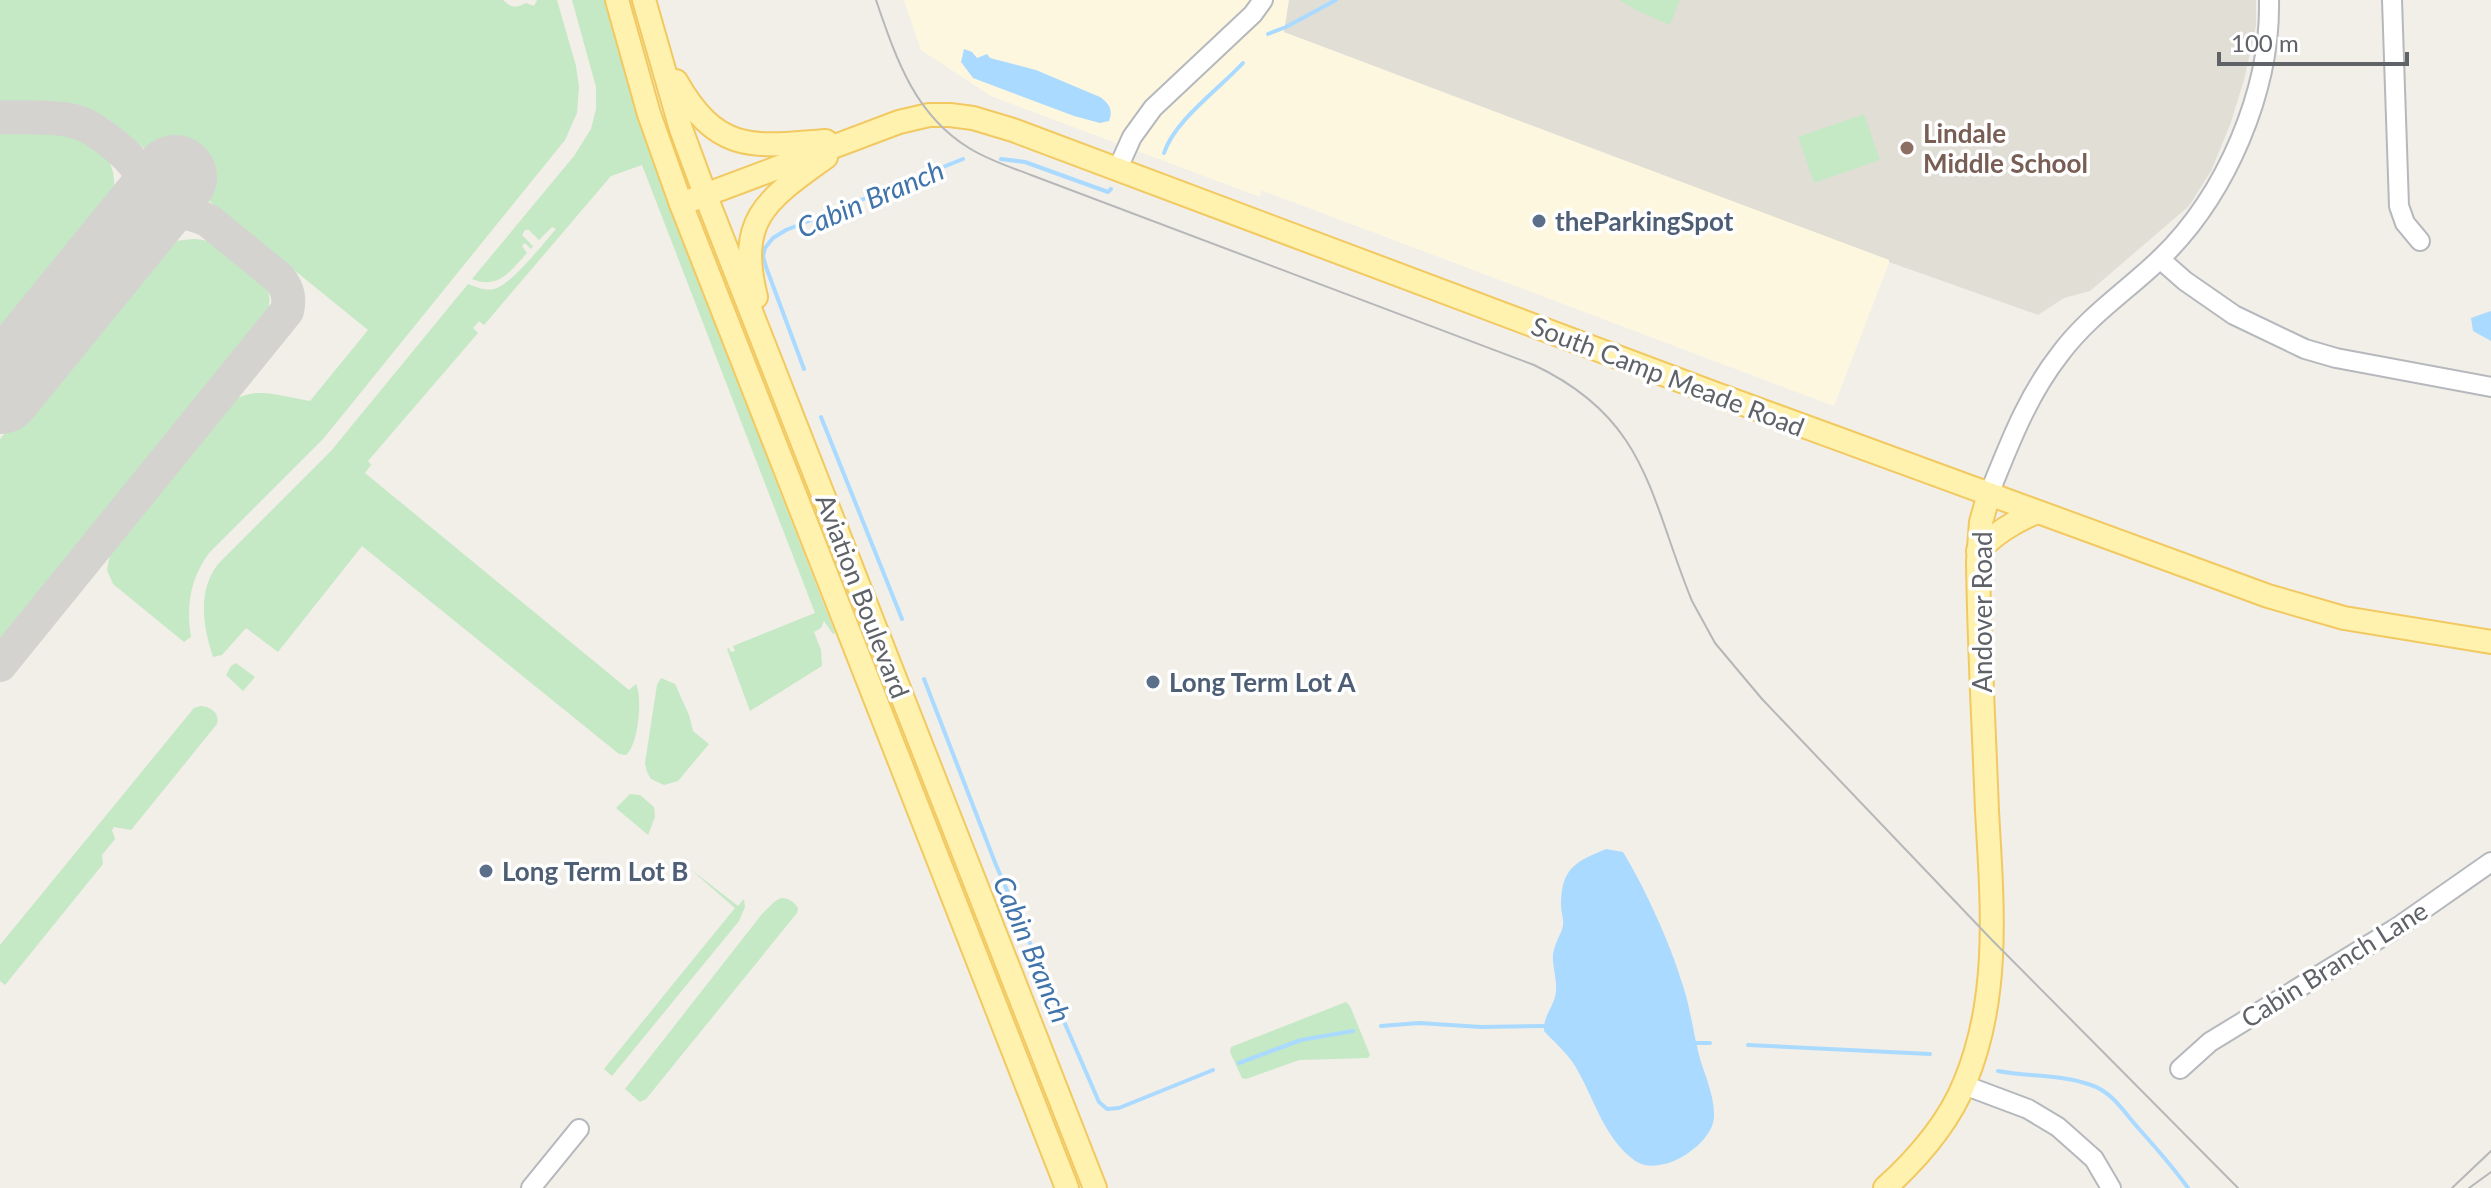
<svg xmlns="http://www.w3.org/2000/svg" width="2491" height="1188" viewBox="0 0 2491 1188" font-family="Lato,sans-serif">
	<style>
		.commercial { fill: #fef7e0 }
		.education { fill: #e1ded6 }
		.green { fill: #c5e8c5 }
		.water { fill: #aadaff }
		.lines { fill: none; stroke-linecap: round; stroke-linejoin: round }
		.stream { stroke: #aadaff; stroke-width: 4 }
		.taxiway { stroke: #d4d3d0; stroke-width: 34 }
		.runway { stroke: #d4d3d0; stroke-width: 84 }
		.minor-casing { stroke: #b5b8bc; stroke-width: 22 }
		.major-casing { stroke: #f2c960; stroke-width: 26 }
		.minor { stroke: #fff; stroke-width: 18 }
		.major { stroke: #fff2af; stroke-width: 22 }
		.tram { stroke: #b6b7b8; stroke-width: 2 }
		.education-dot { fill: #8d6e63; stroke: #fff; stroke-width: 3 }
		.service-dot { fill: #5c6f8a; stroke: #fff; stroke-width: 3 }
		.labels { text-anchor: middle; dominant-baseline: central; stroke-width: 7; stroke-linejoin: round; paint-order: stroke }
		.education-label { font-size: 26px; font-weight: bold; fill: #785e54; stroke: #fff; text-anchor: start }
		.service-label { font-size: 26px; font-weight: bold; fill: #4e5e75; stroke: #fff; text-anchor: start }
		.street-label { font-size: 26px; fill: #5f6368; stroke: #fff }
		.water-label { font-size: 28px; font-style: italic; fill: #4174aa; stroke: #fff }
	</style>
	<rect width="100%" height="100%" fill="#f1efe8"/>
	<path class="commercial" d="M 904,0 L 1289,0 L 1284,32 L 1890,260 L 1834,406 L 1261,190 L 1260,197 L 991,96 L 921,50 Z"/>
	<path class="education" d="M 1289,0 L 2256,0 L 2256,26 L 2244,80 L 2230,125 L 2211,171 L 2189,206 L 2090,291 L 2064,298 L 2038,315 L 1889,262 L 1889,260 L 1284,32 Z"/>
	<g class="green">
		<path d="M 0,0 L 503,0 C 512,9 516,8 526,3 L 534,6 L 537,0 L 557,0 L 576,66 L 579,87 L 577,113 L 565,140 L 324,438 L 209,553 C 190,579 186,606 191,637 L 184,642 L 113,584 L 107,570 L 110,555 L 236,399 C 257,386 287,398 310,401 L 368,330 L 108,119 C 74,100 38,103 0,101 Z"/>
		<path d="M 572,0 L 608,0 L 755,413 L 771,469 L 835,633 L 833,634 L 824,621 L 821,628 L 814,632 L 821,650 L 822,666 L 750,711 L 727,649 L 729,648 L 731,652 L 735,651 L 733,646 L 815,613 L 642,165 L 611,176 L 484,325 L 479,321 L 473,328 L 478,333 L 368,461 L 371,465 L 365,473 L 629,690 L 636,684 C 643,698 638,746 626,755 L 619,754 L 362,546 L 278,652 L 246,628 L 222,655 L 213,657 C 203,626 197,592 218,564 L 331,451 L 468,284 C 476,287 485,291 494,289 C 511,285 543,244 556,229 L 552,227 L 539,240 L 529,230 L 525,230 L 522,235 L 533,246 L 531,249 L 525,243 L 522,246 L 527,253 C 510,271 499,290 472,279 L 574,156 L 591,129 L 596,109 L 596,87 Z"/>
		<path d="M 1619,0 L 1680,0 L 1670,25 L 1640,12 Z"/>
		<path d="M 1864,114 L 1880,160 L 1814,183 L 1798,137 Z"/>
		<path d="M 0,131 C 23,131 48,130 70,134 C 117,144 124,186 103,223 L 0,349 Z"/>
		<path d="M 193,239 C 199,239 205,240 211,242 C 226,249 263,277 268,292 C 271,301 269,308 265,316 L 0,641 L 0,439 L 153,253 L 175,241 Z"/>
		<path d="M 236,663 L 255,677 L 243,691 L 226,675 L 231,666 Z"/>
		<path d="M 661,678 L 675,684 L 689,715 L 693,731 L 709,744 L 678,781 L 664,785 L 651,779 L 647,772 L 645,763 L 657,685 Z"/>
		<path d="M 201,706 C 211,707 220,713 217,724 L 131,830 L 114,827 L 112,830 L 115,839 L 102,855 L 103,864 L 5,985 L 0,981 L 0,945 L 194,708 Z"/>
		<path d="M 630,794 L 640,795 L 654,807 L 655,817 L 648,835 L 616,808 Z"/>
		<path d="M 689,868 L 738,906 L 744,899 L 745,907 L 739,921 L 612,1076 L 604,1069 L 735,908 Z"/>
		<path d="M 781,898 C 789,898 795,902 798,909 L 797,913 L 646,1099 L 640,1102 L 625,1089 L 762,914 L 774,902 Z"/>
		<path d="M 1346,1002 L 1350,1006 L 1370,1055 L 1368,1058 L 1299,1060 L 1246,1079 L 1242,1078 L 1230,1052 L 1231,1047 Z"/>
	</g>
	<g class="water">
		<path d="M 964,49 L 972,52 L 977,58 L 987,54 L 990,58 L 1036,70 L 1100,97 C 1110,104 1113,110 1109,121 L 1100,123 L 1074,116 L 973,78 L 961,62 Z"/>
		<path d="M 2491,311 L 2491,341 L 2473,331 L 2471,318 Z"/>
		<path d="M 1606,849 L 1623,852 C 1645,888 1671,945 1683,986 C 1690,1007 1693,1030 1698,1051 C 1703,1072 1715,1095 1714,1117 C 1713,1134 1695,1150 1680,1158 C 1667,1165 1647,1170 1634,1160 C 1605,1138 1596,1104 1579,1073 C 1571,1056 1557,1045 1544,1031 C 1543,1015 1555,1006 1556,991 C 1557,978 1552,966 1553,954 C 1555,942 1562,933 1563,925 C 1564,919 1561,912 1561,906 C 1561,869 1574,862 1606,849 Z"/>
	</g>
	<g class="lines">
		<g class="stream">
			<path d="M 1268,34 L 1286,27 L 1336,0"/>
			<path d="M 1164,153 C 1174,121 1219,89 1243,63"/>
			<path d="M 1001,159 L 1025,162 L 1108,192 L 1111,189"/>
			<path d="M 804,369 L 766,267 L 763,256 L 765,248 L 773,238 L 786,230 L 963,159"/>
			<path d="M 821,417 L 902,619"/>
			<path d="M 924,679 L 996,865 L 1099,1102 L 1107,1109 L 1119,1108 L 1213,1070"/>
			<path d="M 1381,1026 L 1419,1023 L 1481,1027 L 1546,1026"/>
			<path d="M 1694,1043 L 1710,1043"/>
			<path d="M 1748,1045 L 1930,1054"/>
			<path d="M 1239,1063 L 1301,1040 L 1353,1031"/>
			<path d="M 1998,1071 C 2029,1077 2061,1074 2091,1085 C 2113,1092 2125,1114 2140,1130 C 2157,1149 2173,1167 2188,1188"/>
		</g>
		<g class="taxiway">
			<path d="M 0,117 C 23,118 47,116 69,120 C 85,123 96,131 108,140 C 141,165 150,179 140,220"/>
			<path d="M 0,665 L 287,311 C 290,298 288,290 280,279 L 209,221 C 186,209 164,210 140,220"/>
		</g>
		<path class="runway" d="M 0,392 L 175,177"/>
		<g class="minor-casing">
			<g id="minor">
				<path d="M 2392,0 L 2399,206 L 2405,223 L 2420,241"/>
				<path d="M 1118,168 L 1132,137 L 1153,108 L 1253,14 L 1263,0"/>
				<path d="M 2160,259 L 2185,281 L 2234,315 L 2305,349 L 2336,358 L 2491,387"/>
				<path d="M 1989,494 C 2009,445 2027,396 2060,354 C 2088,316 2128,290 2161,258 C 2226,195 2271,91 2269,0"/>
				<path d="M 2180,1069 L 2210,1042 L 2398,927 L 2491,862"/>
				<path d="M 1964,1085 L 2028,1109 L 2058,1127 L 2094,1159 L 2111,1188"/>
				<path d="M 531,1188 L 579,1129"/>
			</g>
		</g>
		<g class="major-casing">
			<g id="major">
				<path d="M 617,0 L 649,114 L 681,204 L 1067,1188"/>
				<path d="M 644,0 L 681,129 L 705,194 L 1095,1188"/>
				<path d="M 676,81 C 717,153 751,147 826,141"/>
				<path d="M 681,204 L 899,122 L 929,115 L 950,115 L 973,118 L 1013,130 L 1716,394 L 2268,596 L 2344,618 L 2491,642"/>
				<path d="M 756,297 C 736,218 768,199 826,157"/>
				<path d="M 1978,551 C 1996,533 2013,522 2037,512"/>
				<path d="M 1885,1188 C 1917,1159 1949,1122 1965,1082 C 2001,996 1992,901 1987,811 C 1984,728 1979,644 1978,561 L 1981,522 L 1989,494"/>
			</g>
		</g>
		<use href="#minor" class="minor"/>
		<use href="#major" class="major"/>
		<g class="tram">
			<path d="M 876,0 C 896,58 914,114 969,148 C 988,160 1010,167 1031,175 L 1534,365 C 1648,419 1649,496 1692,601 L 1715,643 L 1762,699 L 1991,939 L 2238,1188"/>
			<path d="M 2452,1188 L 2491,1151"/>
			<path d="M 2469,1188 L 2491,1172"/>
		</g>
	</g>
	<circle class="education-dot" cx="1907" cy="148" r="8"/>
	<g class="service-dot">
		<circle cx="1539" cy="221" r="8"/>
		<circle cx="1153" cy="682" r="8"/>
		<circle cx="486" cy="871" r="8"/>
	</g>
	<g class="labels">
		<g class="education-label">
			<text x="1923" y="133">Lindale<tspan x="1923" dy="30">Middle School</tspan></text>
		</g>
		<g class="service-label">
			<text x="1555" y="221">theParkingSpot</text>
			<text x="1169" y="682">Long Term Lot A</text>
			<text x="502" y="871">Long Term Lot B</text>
		</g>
		<g class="street-label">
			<text transform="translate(1668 376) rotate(21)">South Camp Meade Road</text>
			<text transform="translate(863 596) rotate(69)">Aviation Boulevard</text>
			<text transform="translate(1982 612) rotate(-90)">Andover Road</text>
			<text transform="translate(2334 964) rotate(-32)">Cabin Branch Lane</text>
		</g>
		<g class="water-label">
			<text transform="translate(870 198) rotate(-23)">Cabin Branch</text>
			<text transform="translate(1033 949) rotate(67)">Cabin Branch</text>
		</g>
	</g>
	<path d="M2219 52v12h188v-12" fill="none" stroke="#5f6368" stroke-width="4"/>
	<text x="2231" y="52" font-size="24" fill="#5f6368" stroke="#ffffff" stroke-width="6" paint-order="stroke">100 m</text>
</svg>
